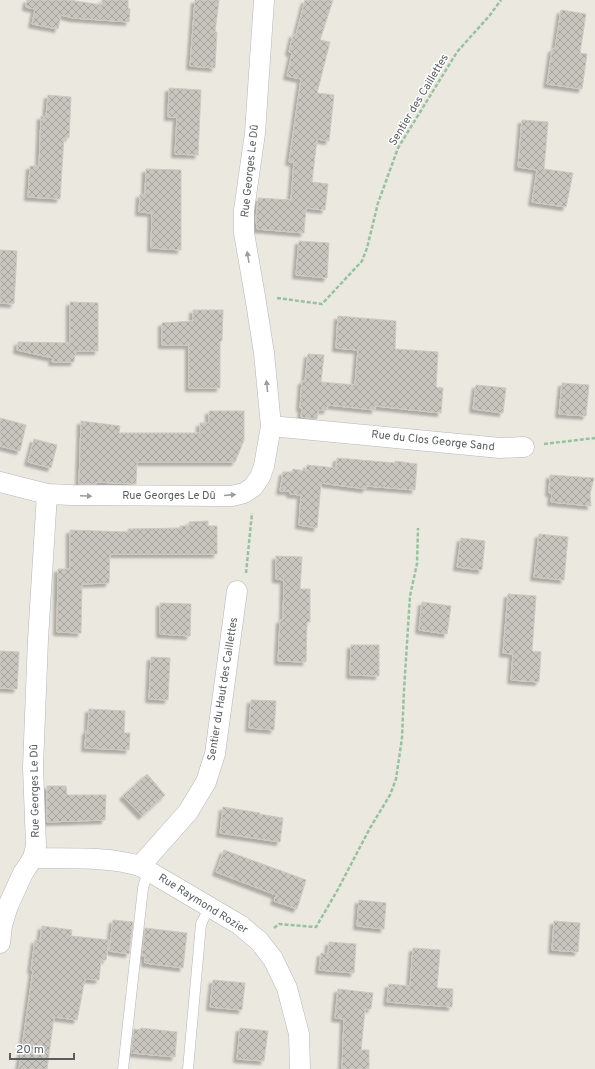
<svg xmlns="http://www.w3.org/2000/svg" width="595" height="1069" viewBox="0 0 595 1069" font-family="Overpass,sans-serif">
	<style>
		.building { fill: url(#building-cross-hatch); stroke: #cfc9bf; filter: url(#shadow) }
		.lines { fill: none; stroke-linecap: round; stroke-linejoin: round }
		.lane-casing { stroke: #b3b6ba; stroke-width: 11 }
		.street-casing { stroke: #b3b6ba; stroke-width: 21 }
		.path { stroke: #97c2a0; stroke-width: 2.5; stroke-dasharray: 4 2; stroke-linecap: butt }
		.lane { stroke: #fff; stroke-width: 10 }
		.street { stroke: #fff; stroke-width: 20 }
		.oneway { fill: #9b9ea0 }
		.labels { text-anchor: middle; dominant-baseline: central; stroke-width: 3; stroke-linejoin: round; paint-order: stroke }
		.street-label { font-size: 11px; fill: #595d60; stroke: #fff }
	</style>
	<defs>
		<pattern id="building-cross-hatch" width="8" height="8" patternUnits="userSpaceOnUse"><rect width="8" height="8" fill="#c8c5bf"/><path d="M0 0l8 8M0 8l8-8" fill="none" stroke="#a5a39f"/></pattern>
		<filter id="shadow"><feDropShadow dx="-3.5" dy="3.5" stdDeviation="1" flood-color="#0004"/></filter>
	</defs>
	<rect width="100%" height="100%" fill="#ebe8e0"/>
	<g class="building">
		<path d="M 27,0 L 69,0 L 102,5 L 102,0 L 128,0 L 128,8 L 130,9 L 129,22 L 73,18 L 61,15 L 58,29 L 32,24 L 35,9 L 26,7 Z"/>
		<path d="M 195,0 L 219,0 L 215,32 L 217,32 L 215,68 L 190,66 Z"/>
		<path d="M 305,0 L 333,0 L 320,40 L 330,42 L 317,93 L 334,95 L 329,141 L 317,139 L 312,182 L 328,184 L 325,210 L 306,208 L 304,233 L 257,229 L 256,219 L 258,198 L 291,200 L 294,162 L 289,162 L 301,79 L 287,76 L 292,53 L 289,52 L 293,34 L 296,35 Z"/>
		<path d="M 561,10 L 586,14 L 580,53 L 587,54 L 582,89 L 547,84 L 552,49 L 555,49 Z"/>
		<path d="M 169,88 L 201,90 L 198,155 L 175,154 L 177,117 L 168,117 Z"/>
		<path d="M 48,95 L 71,97 L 69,138 L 64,137 L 60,199 L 28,197 L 30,166 L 39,166 L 41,116 L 46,117 Z"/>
		<path d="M 522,120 L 548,122 L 544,169 L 573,173 L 566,207 L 532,202 L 537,170 L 518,167 Z"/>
		<path d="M 146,169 L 181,170 L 181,250 L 151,248 L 152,213 L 139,212 L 140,194 L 145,195 Z"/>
		<path d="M 299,241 L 329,243 L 327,278 L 296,275 Z"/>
		<path d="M 0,250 L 17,251 L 14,304 L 0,303 Z"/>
		<path d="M 70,302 L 98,303 L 98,351 L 76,351 L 74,362 L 52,362 L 53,358 L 17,350 L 18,342 L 70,343 Z"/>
		<path d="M 193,310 L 223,310 L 222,341 L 220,341 L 220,388 L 189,388 L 189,345 L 162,345 L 162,323 L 193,321 Z"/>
		<path d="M 338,316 L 396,321 L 395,349 L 438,352 L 436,387 L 443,388 L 441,413 L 375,406 L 375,410 L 328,405 L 327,410 L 318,410 L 317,419 L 301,417 L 302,408 L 300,408 L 302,381 L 305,381 L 308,354 L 324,355 L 321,382 L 355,385 L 358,350 L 336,348 Z"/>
		<path d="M 562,383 L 589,385 L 586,416 L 559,414 Z"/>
		<path d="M 476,385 L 506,388 L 503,413 L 473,409 Z"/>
		<path d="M 209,411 L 244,411 L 244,440 L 235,462 L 137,462 L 136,484 L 96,482 L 96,484 L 79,484 L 81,421 L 120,426 L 119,433 L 200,433 L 200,423 L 209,423 Z"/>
		<path d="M 0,418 L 26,425 L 20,451 L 0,446 Z"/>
		<path d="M 34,439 L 57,445 L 51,468 L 28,462 Z"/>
		<path d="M 337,458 L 395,463 L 395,461 L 417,464 L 415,490 L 366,486 L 366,489 L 321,483 L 317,528 L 299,525 L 301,495 L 290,494 L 290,491 L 280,491 L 283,472 L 292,472 L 293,469 L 306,471 L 307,465 L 336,468 Z"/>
		<path d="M 550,475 L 594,478 L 590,494 L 591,506 L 551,502 L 552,493 L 549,493 Z"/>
		<path d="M 208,521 L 208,526 L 217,526 L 217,554 L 110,554 L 109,583 L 82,584 L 81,633 L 57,632 L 58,569 L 70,569 L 70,530 L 128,532 L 128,529 L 180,528 L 180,526 L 189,526 L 189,522 Z"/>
		<path d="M 539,534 L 568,537 L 564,580 L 534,577 Z"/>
		<path d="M 461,538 L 485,541 L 482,570 L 457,567 Z"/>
		<path d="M 276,556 L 302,557 L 300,589 L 310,589 L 310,622 L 307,622 L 306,662 L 278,661 L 280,620 L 283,620 L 284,580 L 276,579 Z"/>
		<path d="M 508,594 L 536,596 L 532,651 L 541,652 L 539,682 L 511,680 L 513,654 L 503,653 Z"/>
		<path d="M 422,602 L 451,606 L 447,634 L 419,630 Z"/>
		<path d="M 160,603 L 191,604 L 190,636 L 160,634 Z"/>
		<path d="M 351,645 L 379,645 L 379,676 L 350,675 Z"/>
		<path d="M 0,651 L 19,652 L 17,689 L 0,688 Z"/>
		<path d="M 151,657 L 170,658 L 168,700 L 149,699 Z"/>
		<path d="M 251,700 L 276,701 L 274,730 L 249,728 Z"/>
		<path d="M 89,709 L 125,711 L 124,733 L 130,733 L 129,750 L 85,748 L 86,731 L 88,730 Z"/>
		<path d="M 147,774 L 165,795 L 142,816 L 123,796 Z"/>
		<path d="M 47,786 L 66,786 L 67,795 L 106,795 L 105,820 L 47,822 Z"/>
		<path d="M 223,807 L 260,813 L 259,814 L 283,818 L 280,842 L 220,833 Z"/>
		<path d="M 224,850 L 306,880 L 297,909 L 274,901 L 276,895 L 216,872 Z"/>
		<path d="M 359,900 L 386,903 L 384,929 L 357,926 Z"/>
		<path d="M 113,920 L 133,922 L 129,954 L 109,951 Z"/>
		<path d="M 554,921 L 580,923 L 578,952 L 552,950 Z"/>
		<path d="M 42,926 L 72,930 L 71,936 L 109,940 L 106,960 L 101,960 L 99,980 L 85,979 L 77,1020 L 54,1017 L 47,1069 L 19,1069 L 33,970 L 31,970 L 35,940 L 40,941 Z"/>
		<path d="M 145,928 L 187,933 L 183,968 L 145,963 L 145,956 L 142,956 Z"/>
		<path d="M 329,942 L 356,944 L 354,973 L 319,970 L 321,953 L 328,954 Z"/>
		<path d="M 413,948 L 440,950 L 437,988 L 453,989 L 452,1007 L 387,1002 L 389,984 L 410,986 Z"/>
		<path d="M 213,980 L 245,983 L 242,1010 L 210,1007 Z"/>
		<path d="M 338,989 L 373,993 L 371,1009 L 365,1009 L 361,1050 L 369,1050 L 369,1069 L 342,1069 L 344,1019 L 335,1018 Z"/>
		<path d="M 141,1028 L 177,1032 L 175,1057 L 131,1053 L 134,1029 L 140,1030 Z"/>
		<path d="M 240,1028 L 268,1031 L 264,1061 L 237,1059 Z"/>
	</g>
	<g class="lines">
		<g class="lane-casing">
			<g id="lane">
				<path d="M 123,1069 L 143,888 L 148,871"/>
				<path d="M 188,1069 L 201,924 L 210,906"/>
			</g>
		</g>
		<g class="street-casing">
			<g id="street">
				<path d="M 271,426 L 500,448 L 524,447"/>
				<path d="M 0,482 L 47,494 L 71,495 L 222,496 L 232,496 L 244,493 L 253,487 L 260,477 L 264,466 L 271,426 L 264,353 L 255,296 L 244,233 L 244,210 L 255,133 L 264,0"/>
				<path d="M 33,858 C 69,859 106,856 140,866 L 240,925 L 259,941 L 273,959 L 287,988 L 299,1034 L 300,1069"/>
				<path d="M 140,866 L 188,812 L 206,782 L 215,754 L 237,591"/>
				<path d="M 0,943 L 2,925 L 8,906 L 23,873 L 33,858 L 36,846 L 33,767 L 38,639 L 47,494"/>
			</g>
		</g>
		<g class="path">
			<path d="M 277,298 L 322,304 L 362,261 L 367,248 L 378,203 L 398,148 L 457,52 L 490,15 L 501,0"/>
			<path d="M 544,444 L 595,438"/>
			<path d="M 246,573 L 252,513"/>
			<path d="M 274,928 L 279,924 L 316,927 L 337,891 L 370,828 L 390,795 L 396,779 L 402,738 L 404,690 L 410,596 L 417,564 L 418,528"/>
		</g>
		<use href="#lane" class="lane"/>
		<use href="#street" class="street"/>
	</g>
	<defs><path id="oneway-solid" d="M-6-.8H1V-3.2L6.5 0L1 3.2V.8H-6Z"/></defs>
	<g class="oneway">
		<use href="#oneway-solid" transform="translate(248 257) rotate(-100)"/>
		<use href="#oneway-solid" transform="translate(267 386) rotate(-96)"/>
		<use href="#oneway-solid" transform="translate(230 495) rotate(-5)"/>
		<use href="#oneway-solid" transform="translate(86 496) rotate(2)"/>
	</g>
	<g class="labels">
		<g class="street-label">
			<text transform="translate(419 100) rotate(-59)">Sentier des Caillettes</text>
			<text transform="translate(250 171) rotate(-84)">Rue Georges Le Dû</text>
			<text transform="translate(433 441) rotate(6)">Rue du Clos George Sand</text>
			<text x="169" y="496">Rue Georges Le Dû</text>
			<text transform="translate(223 689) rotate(-81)">Sentier du Haut des Caillettes</text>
			<text transform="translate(35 791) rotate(-91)">Rue Georges Le Dû</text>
			<text transform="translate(203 904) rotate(32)">Rue Raymond Rozier</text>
		</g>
	</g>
	<path d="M10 1053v6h64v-6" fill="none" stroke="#595d60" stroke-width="2"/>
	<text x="16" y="1053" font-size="12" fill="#595d60" stroke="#ffffff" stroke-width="3" paint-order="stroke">20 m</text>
</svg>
